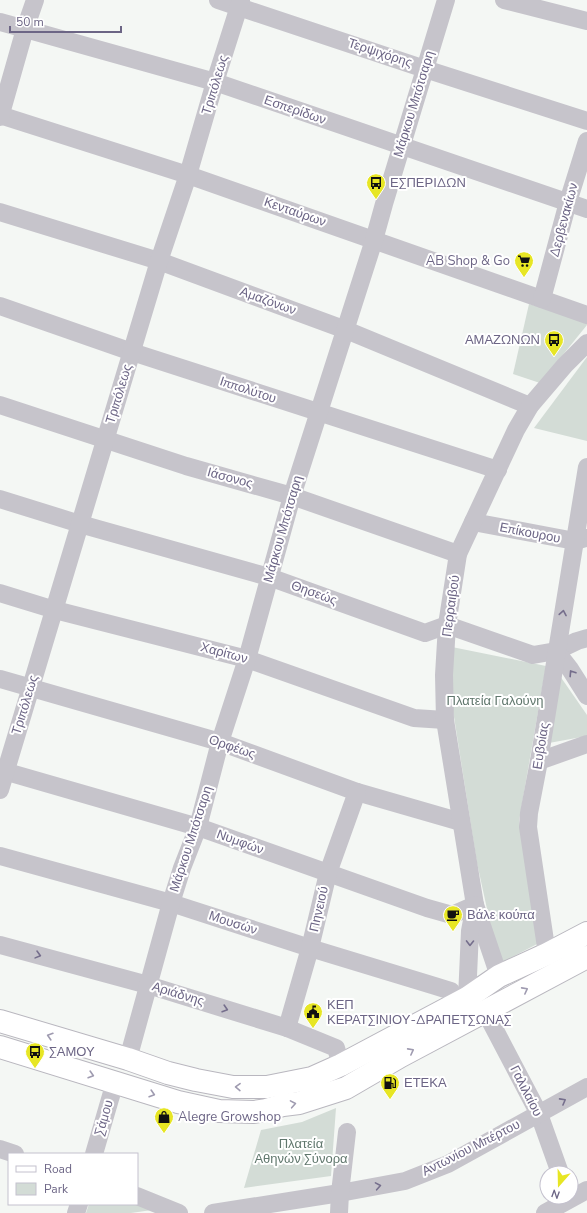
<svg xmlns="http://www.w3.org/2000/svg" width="587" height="1213" viewBox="0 0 587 1213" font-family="'Nunito Sans',sans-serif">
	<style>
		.green { fill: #d3dcd6 }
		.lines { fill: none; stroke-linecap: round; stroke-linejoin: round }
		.major-casing { stroke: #b9b7bf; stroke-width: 24 }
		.minor { stroke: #c6c4cb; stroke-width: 18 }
		.major { stroke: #fff; stroke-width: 22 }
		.oneway { stroke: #756e8c }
		.oneway2 { stroke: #9f9bb0 }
		.labels { text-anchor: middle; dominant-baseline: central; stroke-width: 4; stroke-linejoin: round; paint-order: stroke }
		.street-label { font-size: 13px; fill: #6c6585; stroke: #fff }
		.poi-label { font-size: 13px; fill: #6c6585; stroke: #fff; text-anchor: start }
		.park-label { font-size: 13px; fill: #60776d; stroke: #fff }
	</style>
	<rect width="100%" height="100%" fill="#f4f7f4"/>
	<g class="green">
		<path d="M 529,304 L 587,321 L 587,325 L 540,383 L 513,374 Z"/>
		<path d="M 587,357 L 587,441 L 534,428 Z"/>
		<path d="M 447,646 L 546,666 L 519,821 L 533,899 L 539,943 L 499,964 L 477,863 L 449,685 Z"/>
		<path d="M 560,676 L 587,715 L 587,736 L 549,743 Z"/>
		<path d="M 336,1108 L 331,1176 L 244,1188 L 261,1130 L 302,1122 Z"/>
		<path d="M 89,1204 L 137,1204 L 159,1209 L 131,1213 L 86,1213 Z"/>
	</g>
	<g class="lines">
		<g class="major-casing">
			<g id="major">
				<path d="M 0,1021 L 128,1059 L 168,1073 L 196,1080 L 233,1087 L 267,1087 L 312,1078 L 341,1065 L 467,998 L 499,976 L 547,954 L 587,933"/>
				<path d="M 0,1047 L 178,1102 L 219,1111 L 254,1112 L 266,1110 L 283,1105 L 299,1103 L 346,1088 L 401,1056 L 587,957"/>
			</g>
		</g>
		<g class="minor">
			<path d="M 218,0 L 425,69 L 587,121"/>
			<path d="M 504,0 L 587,21"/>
			<path d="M 0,22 L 215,82 L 587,209"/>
			<path d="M 0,115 L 188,175 L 587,315"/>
			<path d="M 0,117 L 25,29 L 35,0"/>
			<path d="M 0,212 L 159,261 L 346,330 L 530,406"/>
			<path d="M 542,299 L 568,202 L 587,141"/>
			<path d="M 0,306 L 132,352 L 498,470"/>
			<path d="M 0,405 L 186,466 L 292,496 L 458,554"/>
			<path d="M 0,499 L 80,524 L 269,577 L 425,633 L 447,625 L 533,655 L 556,651 L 577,641 L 587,638"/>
			<path d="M 473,522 L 575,541 L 586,538"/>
			<path d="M 0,593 L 55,610 L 247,659 L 414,718 L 445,720"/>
			<path d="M 556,651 L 570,669 L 587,696"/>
			<path d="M 0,679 L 220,742 L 357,792 L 461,822"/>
			<path d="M 539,761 L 587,744"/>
			<path d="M 0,770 L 198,827 L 427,908 L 452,915 L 475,905"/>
			<path d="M 0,790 L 159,261 L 188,175 L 215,82 L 241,0"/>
			<path d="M 0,856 L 171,903 L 310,948 L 435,986 L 451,991 L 456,1003"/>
			<path d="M 0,945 L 148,985 L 287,1028 L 336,1048 L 341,1065"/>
			<path d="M 547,954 L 528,827 L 529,813 L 539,761 L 587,467"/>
			<path d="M 499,976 L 475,905 L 445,720 L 444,675 L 447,625 L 458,554 L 516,430 L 530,406 L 565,365 L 587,343"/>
			<path d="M 467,998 L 470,931 L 475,905"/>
			<path d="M 485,1011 L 539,1114 L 560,1173"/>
			<path d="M 287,1028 L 310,948 L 328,873 L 357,792"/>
			<path d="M 128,1059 L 171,903 L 182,868 L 198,827 L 220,742 L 247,659 L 292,496 L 374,240 L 384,204 L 446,0"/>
			<path d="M 0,1149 L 15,1154"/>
			<path d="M 94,1154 L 115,1082"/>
			<path d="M 137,1196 L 179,1213"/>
			<path d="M 76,1213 L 79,1204"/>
			<path d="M 213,1213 L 340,1193 L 405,1181 L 448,1164 L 587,1087"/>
			<path d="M 339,1213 L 340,1193 L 347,1132"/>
			<path d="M 545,1213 L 587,1190"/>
		</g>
		<use href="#major" class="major"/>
	</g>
	<defs><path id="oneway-chevron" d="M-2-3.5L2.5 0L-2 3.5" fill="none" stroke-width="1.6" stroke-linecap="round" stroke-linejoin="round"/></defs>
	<g class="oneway">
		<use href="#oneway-chevron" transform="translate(563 613) rotate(-80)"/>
		<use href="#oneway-chevron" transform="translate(572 673) rotate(-123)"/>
		<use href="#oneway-chevron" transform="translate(470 943) rotate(91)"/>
		<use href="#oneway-chevron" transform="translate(38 955) rotate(15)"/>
		<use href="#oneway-chevron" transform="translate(225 1009) rotate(17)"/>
		<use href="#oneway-chevron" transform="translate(563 1101) rotate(-29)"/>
		<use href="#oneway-chevron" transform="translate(378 1186) rotate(-10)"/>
	</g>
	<g class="oneway2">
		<use href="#oneway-chevron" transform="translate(525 990) rotate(-28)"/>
		<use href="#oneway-chevron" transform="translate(50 1036) rotate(-163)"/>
		<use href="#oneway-chevron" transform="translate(411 1051) rotate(-28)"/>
		<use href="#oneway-chevron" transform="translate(91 1075) rotate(17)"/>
		<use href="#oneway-chevron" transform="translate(238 1087) rotate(-179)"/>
		<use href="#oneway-chevron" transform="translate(152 1094) rotate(17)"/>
		<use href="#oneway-chevron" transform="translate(293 1104) rotate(-10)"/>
	</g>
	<defs>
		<g id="bus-pin" transform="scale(1)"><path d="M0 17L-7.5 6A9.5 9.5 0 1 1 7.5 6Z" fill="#e7e624" stroke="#fff"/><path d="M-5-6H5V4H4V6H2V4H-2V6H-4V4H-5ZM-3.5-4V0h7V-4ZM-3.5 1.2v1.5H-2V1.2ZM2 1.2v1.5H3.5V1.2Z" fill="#111"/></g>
		<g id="supermarket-pin" transform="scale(1)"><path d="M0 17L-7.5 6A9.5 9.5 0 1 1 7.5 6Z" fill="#e7e624" stroke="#fff"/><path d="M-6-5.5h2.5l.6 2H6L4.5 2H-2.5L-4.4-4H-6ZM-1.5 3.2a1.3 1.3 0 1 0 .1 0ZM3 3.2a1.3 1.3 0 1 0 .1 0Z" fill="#111"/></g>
		<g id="cafe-pin" transform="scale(1)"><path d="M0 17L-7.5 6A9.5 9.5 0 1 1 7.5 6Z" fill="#e7e624" stroke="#fff"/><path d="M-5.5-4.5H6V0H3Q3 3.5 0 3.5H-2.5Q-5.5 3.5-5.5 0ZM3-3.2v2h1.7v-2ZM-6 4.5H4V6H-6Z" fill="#111"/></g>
		<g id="civic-pin" transform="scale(1)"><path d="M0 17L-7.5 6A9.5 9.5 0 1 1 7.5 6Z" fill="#e7e624" stroke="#fff"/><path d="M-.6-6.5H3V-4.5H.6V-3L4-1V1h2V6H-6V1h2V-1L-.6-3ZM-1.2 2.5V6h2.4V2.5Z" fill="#111"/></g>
		<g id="fuel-pin" transform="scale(1)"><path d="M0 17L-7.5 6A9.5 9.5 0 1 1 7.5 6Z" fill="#e7e624" stroke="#fff"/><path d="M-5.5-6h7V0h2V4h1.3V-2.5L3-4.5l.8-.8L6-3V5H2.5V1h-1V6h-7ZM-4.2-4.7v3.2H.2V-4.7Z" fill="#111"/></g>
		<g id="shop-pin" transform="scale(1)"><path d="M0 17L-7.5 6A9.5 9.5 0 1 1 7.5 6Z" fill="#e7e624" stroke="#fff"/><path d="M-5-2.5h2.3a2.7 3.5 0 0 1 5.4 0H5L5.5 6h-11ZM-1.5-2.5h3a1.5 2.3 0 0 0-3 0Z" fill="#111"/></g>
	</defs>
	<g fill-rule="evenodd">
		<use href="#bus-pin" x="376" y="183"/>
		<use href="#supermarket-pin" x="524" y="261"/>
		<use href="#bus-pin" x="554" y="340"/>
		<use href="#cafe-pin" x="453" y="915"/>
		<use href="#civic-pin" x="313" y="1012"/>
		<use href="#bus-pin" x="35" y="1052"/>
		<use href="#fuel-pin" x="390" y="1083"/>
		<use href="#shop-pin" x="164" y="1117"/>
	</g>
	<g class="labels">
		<g class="street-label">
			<text transform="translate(380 53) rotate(18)">Τερψιχόρης</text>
			<text transform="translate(215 85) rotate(-73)">Τριπόλεως</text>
			<text transform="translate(414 104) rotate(-73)">Μάρκου Μπότσαρη</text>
			<text transform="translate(295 110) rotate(19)">Εσπερίδων</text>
			<text transform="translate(295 212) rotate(19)">Κενταύρων</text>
			<text transform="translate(564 220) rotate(-75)">Δερβενακίων</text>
			<text transform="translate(268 301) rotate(20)">Αμαζόνων</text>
			<text transform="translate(248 390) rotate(18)">Ιππολύτου</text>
			<text transform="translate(119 394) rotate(-73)">Τριπόλεως</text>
			<text transform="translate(230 478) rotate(15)">Ιάσονος</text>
			<text transform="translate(283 529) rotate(-74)">Μάρκου Μπότσαρη</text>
			<text transform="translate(530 533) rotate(11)">Επίκουρου</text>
			<text transform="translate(314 593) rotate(20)">Θησεώς</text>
			<text transform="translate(451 606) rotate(-82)">Περραιβού</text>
			<text transform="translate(224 653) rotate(15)">Χαρίτων</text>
			<text transform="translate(25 705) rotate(-73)">Τριπόλεως</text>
			<text transform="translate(541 746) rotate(-81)">Ευβοίας</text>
			<text transform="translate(232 747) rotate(19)">Ορφέως</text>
			<text transform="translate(191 839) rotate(-72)">Μάρκου Μπότσαρη</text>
			<text transform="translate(240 842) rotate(20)">Νυμφών</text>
			<text transform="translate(319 909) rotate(-77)">Πηνειού</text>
			<text transform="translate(233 923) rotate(18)">Μουσών</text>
			<text transform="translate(178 994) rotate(17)">Αριάδνης</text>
			<text transform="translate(526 1091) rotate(63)">Γαλιλαίου</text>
			<text transform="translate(104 1118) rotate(-74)">Σάμου</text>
			<text transform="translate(471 1148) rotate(-27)">Αντωνίου Μπέρτου</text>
		</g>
		<g class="poi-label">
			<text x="390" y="183">ΕΣΠΕΡΙΔΩΝ</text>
			<text x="510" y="261" text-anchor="end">AB Shop &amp; Go</text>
			<text x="540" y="340" text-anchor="end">ΑΜΑΖΩΝΩΝ</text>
			<text x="467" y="915">Βάλε κούπα</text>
			<text x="327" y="1005">ΚΕΠ<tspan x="327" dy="15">ΚΕΡΑΤΣΙΝΙΟΥ-ΔΡΑΠΕΤΣΩΝΑΣ</tspan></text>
			<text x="49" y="1052">ΣΑΜΟΥ</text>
			<text x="404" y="1083">ΕΤΕΚΑ</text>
			<text x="178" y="1117">Alegre Growshop</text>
		</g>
		<g class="park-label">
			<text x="495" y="701">Πλατεία Γαλούνη</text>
			<text x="301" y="1144">Πλατεία<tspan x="301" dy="15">Αθηνών Σύνορα</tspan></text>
		</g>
	</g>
	<rect x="8" y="1153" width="130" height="52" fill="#ffffff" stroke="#c4c1ce"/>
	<rect x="16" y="1166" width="20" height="6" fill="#ffffff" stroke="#c4c1ce"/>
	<text x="44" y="1173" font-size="12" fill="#6c6585">Road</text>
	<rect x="16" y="1183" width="20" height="12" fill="#d3dcd6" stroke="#c4c1ce"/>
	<text x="44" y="1193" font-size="12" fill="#6c6585">Park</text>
	<g transform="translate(559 1185) rotate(200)"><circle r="19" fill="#ffffff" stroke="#c4c1ce"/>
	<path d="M0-3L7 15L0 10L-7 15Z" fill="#e7e624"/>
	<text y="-6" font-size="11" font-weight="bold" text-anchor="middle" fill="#6c6585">N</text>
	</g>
	<path d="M10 26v6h111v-6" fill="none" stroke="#6c6585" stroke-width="2"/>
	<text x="16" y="26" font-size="12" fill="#6c6585" stroke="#ffffff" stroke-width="3" paint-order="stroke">50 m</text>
</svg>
